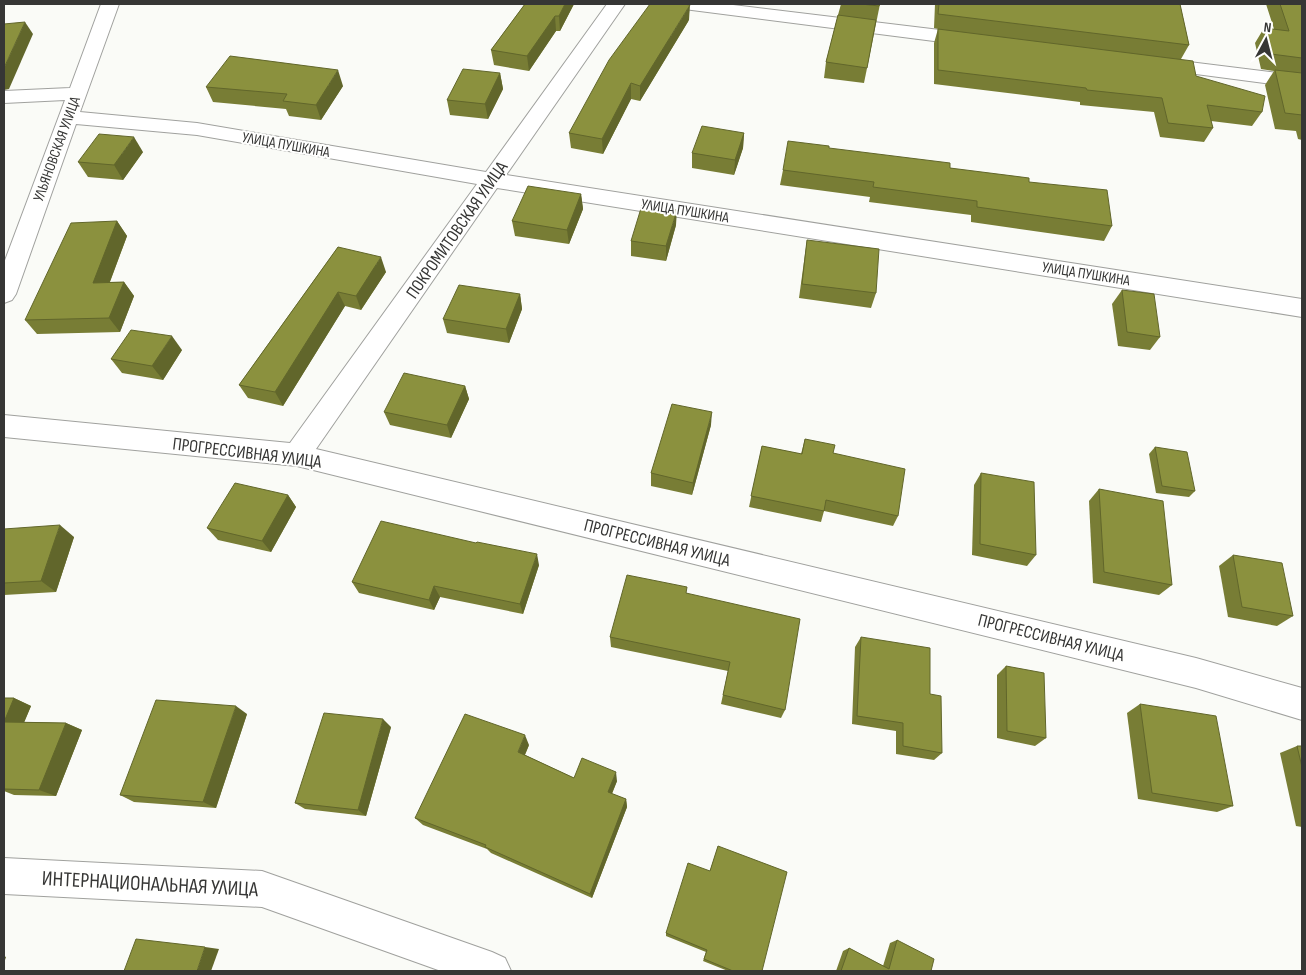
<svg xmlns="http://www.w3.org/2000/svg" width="1306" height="975" viewBox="0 0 1306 975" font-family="'Sofia Sans Condensed',sans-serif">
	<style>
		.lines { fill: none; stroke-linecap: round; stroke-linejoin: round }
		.minor-casing { stroke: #a0a19e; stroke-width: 2 }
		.minor { fill: #fff; fill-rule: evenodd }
		.wall { fill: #787d35 }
		.shaded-wall { fill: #61662b }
		.building { fill: #8b913e; stroke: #61662b }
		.labels { text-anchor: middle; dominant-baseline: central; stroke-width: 4; stroke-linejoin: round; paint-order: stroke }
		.far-street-label { font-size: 15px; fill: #363635; stroke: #fffffe }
		.street-label { font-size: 18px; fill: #363635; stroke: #fffffe }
		.near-street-label { font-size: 21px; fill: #363635; stroke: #fffffe }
	</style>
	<rect width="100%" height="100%" fill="#fafbf7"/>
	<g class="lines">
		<g class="minor-casing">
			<g id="minor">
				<path d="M 101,4 L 119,4 L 80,112 L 197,123 L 486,172 L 607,4 L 625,4 L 506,175 L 1302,299 L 1302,317 L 497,188 L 316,449 L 1196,658 L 1302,688 L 1302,720 L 1196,688 L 297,466 L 4,437 L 4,415 L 290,443 L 477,184 L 197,135 L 76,124 L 16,294 L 12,300 L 4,303 L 4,263 L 65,100 L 4,103 L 4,91 L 70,88 Z"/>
				<path d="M 675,4 L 725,4 L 973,34 L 980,36 L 982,40 L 980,44 L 973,46 L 684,9 L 678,8 Z"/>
				<path d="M 1157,58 L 1302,76 L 1302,88 L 1150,68 L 1148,64 L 1150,60 Z"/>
				<path d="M 4,858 L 262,871 L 492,952 L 505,958 L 511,971 L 441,971 L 262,907 L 4,894 Z"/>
			</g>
		</g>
		<use href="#minor" class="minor"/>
	</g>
	<g class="wall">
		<path d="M 525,4 L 574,4 L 560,31 L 556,31 L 529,71 L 494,65 L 491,50 Z"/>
		<path d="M 841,4 L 880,4 L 864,83 L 824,78 L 826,62 L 838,15 Z"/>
		<path d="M 935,4 L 1180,4 L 1189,45 L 1181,59 L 1196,76 L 1262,112 L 1252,126 L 1211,121 L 1213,128 L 1204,142 L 1160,137 L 1154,112 L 1080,105 L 1080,102 L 934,84 L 934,43 L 938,29 L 934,28 Z"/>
		<path d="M 1266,4 L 1302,4 L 1302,140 L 1298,139 L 1296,131 L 1275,129 L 1265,85 L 1274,71 L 1261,69 L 1255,43 L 1264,28 L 1274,29 Z"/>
		<path d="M 689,20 L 640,101 L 631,99 L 603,154 L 571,148 L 569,133 Z"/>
		<path d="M 500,73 L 503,89 L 488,119 L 450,115 L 447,100 Z"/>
		<path d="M 343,86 L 321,120 L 289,116 L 286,109 L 213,102 L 206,87 Z"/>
		<path d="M 744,133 L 743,148 L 734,175 L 692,168 L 692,153 Z"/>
		<path d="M 143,152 L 123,180 L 88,177 L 78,162 Z"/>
		<path d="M 950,168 L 1029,182 L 1112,226 L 1104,241 L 971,222 L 971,215 L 869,202 L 870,197 L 780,185 L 783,170 Z"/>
		<path d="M 581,194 L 583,209 L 569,244 L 515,236 L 512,221 Z"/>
		<path d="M 117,221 L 127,236 L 110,282 L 124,282 L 134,296 L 120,332 L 37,334 L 25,320 Z"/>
		<path d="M 676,225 L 666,261 L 631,256 L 631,241 Z"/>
		<path d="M 807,240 L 876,293 L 871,308 L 799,298 L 805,254 Z"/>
		<path d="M 338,247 L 386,272 L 361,310 L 345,306 L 283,406 L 248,398 L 239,385 Z"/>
		<path d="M 1122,290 L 1160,337 L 1150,350 L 1118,346 L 1112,304 Z"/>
		<path d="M 520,294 L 522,309 L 509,343 L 447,333 L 443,319 Z"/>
		<path d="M 182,350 L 163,380 L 122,373 L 111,359 Z"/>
		<path d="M 465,386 L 469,399 L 451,438 L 390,425 L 384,412 Z"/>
		<path d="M 711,425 L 692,495 L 651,486 L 651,473 Z"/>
		<path d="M 805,439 L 833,453 L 898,516 L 893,526 L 824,511 L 821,522 L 749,507 L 762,446 L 801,454 Z"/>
		<path d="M 1155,447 L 1195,491 L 1189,497 L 1156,493 L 1149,454 Z"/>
		<path d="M 981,473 L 1036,555 L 1027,566 L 972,555 L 974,485 Z"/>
		<path d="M 1099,489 L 1172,585 L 1159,595 L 1093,583 L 1089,501 Z"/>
		<path d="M 288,495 L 296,507 L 271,552 L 218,540 L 207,528 Z"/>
		<path d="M 4,529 L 74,537 L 56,592 L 4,595 Z"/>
		<path d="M 1233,555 L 1293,616 L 1277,626 L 1228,617 L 1219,566 Z"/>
		<path d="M 539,565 L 523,614 L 440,597 L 434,610 L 359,593 L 352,582 Z"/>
		<path d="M 687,593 L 785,710 L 781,718 L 721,704 L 728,671 L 611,647 L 610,637 Z"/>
		<path d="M 861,637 L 930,694 L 942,753 L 934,760 L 896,754 L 896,731 L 852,724 L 855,647 Z"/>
		<path d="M 1006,666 L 1046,738 L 1035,746 L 997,738 L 997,675 Z"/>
		<path d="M 4,698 L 14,698 L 31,706 L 24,722 L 66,723 L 82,730 L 56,796 L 14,795 L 4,791 Z"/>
		<path d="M 1140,704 L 1233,806 L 1217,812 L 1138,799 L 1127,713 Z"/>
		<path d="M 247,714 L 216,808 L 134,802 L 120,795 Z"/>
		<path d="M 391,727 L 366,816 L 305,809 L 295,803 Z"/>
		<path d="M 529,745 L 525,755 L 574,778 L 617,781 L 612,794 L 626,799 L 627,807 L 592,898 L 491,853 L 487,849 L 423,825 L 415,818 Z"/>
		<path d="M 1297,746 L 1302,746 L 1302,827 L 1296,826 L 1280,753 Z"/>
		<path d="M 718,846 L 762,971 L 728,971 L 703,961 L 706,952 L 666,936 L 666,933 L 710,871 Z"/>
		<path d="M 897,940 L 931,971 L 836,971 L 843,951 L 849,948 L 883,966 L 890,943 Z"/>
	</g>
	<g class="shaded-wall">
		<path d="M 565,4 L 574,4 L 560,31 L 559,16 Z"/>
		<path d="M 690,5 L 689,20 L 640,101 L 640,86 Z"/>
		<path d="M 555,16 L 556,31 L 529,71 L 527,56 Z"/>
		<path d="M 25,22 L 33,34 L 9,89 L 4,90 L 4,68 Z"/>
		<path d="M 338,70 L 343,86 L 321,120 L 316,105 Z"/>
		<path d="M 500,73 L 503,89 L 488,119 L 485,104 Z"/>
		<path d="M 631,83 L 631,99 L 603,154 L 602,139 Z"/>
		<path d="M 744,133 L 743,148 L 734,175 L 735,160 Z"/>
		<path d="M 134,137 L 143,152 L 123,180 L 114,165 Z"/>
		<path d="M 581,194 L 583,209 L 569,244 L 567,230 Z"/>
		<path d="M 677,210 L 676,225 L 666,261 L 666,246 Z"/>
		<path d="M 117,221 L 127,236 L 104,297 L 93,283 Z"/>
		<path d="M 381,257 L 386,272 L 361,310 L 356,296 Z"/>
		<path d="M 124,282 L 134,296 L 120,332 L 109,318 Z"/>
		<path d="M 338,292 L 345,306 L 283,406 L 275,392 Z"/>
		<path d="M 520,294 L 522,309 L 509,343 L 506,329 Z"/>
		<path d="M 172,336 L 182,350 L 163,380 L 152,366 Z"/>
		<path d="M 465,386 L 469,399 L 451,438 L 447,425 Z"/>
		<path d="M 712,412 L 711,425 L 692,495 L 693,483 Z"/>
		<path d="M 288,495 L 296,507 L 271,552 L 262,541 Z"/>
		<path d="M 60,525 L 74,537 L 56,592 L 41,581 Z"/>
		<path d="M 537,554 L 539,565 L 523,614 L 520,604 Z"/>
		<path d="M 434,586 L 440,597 L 434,610 L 429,600 Z"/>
		<path d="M 14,698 L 31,706 L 21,730 L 4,722 Z"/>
		<path d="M 236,706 L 247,714 L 216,808 L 203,802 Z"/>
		<path d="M 383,719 L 391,727 L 366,816 L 358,810 Z"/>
		<path d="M 66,723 L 82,730 L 56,796 L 39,790 Z"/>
		<path d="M 525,735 L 529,745 L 522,761 L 518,752 Z"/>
		<path d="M 616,772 L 617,781 L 609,800 L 608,792 Z"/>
		<path d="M 626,799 L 627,807 L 592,898 L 590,894 Z"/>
		<path d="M 205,947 L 219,949 L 211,971 L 197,971 Z"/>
		<path d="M 4,956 L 6,957 L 4,963 Z"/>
	</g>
	<g class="building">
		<path d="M 525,4 L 565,4 L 559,16 L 555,16 L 527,56 L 491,50 Z"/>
		<path d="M 650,4 L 683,4 L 690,5 L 640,86 L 631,83 L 602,139 L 569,133 L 609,60 Z"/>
		<path d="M 861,4 L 880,4 L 879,6 Z"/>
		<path d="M 939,4 L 1180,4 L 1189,45 L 938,14 Z"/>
		<path d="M 1280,4 L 1302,4 L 1302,58 L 1271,54 L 1264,28 L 1289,31 Z"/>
		<path d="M 838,15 L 876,20 L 867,68 L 826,62 Z"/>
		<path d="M 25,22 L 4,68 L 4,24 Z"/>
		<path d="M 938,29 L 1193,61 L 1196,76 L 1265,96 L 1262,112 L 1207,105 L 1213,128 L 1168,123 L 1162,98 L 1087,90 L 1086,88 L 938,70 Z"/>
		<path d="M 230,56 L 338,70 L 316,105 L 283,101 L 287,94 L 206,87 Z"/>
		<path d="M 463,69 L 500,73 L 485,104 L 447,100 Z"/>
		<path d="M 1275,70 L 1302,73 L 1302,115 L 1285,113 Z"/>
		<path d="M 702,126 L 744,133 L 735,160 L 692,153 Z"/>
		<path d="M 99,134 L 134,137 L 114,165 L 78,162 Z"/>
		<path d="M 788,141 L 829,146 L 829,148 L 950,163 L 950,168 L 1029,178 L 1029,182 L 1107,190 L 1112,226 L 977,207 L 977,201 L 873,187 L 874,182 L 783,170 Z"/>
		<path d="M 528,186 L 581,194 L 567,230 L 512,221 Z"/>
		<path d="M 642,205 L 677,210 L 666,246 L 631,241 Z"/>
		<path d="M 117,221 L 93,283 L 124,282 L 109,318 L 25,320 L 71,223 Z"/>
		<path d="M 807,240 L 879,249 L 876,293 L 802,284 Z"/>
		<path d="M 338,247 L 381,257 L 356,296 L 338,292 L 275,392 L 239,385 Z"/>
		<path d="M 459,285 L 520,294 L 506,329 L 443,319 Z"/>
		<path d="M 1122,290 L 1154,294 L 1160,337 L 1127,332 Z"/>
		<path d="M 131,330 L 172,336 L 152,366 L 111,359 Z"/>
		<path d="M 404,373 L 465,386 L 447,425 L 384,412 Z"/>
		<path d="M 672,404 L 712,412 L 693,483 L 651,473 Z"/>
		<path d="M 805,439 L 835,445 L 833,453 L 905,469 L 898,516 L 826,500 L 824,511 L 751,496 L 762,446 L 802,454 Z"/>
		<path d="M 1155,447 L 1187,452 L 1195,491 L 1162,486 Z"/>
		<path d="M 981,473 L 1034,482 L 1036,555 L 980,544 Z"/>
		<path d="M 235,483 L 288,495 L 262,541 L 207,528 Z"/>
		<path d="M 1099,489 L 1163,501 L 1172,585 L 1104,572 Z"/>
		<path d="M 381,521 L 476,543 L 477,542 L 537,554 L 520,604 L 434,586 L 429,600 L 352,582 Z"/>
		<path d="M 60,525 L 41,581 L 4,583 L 4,529 Z"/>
		<path d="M 1233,555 L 1282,563 L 1293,616 L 1242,607 Z"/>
		<path d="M 627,575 L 687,587 L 686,593 L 800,619 L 785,710 L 723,695 L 730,662 L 610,637 Z"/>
		<path d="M 861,637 L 930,648 L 930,694 L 941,696 L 942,753 L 903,746 L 903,723 L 857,716 Z"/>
		<path d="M 1006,666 L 1044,673 L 1046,738 L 1007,731 Z"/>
		<path d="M 4,698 L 14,698 L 4,722 Z"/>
		<path d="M 156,700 L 236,706 L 203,802 L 120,795 Z"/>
		<path d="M 1140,704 L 1216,716 L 1233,806 L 1152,793 Z"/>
		<path d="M 324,713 L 383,719 L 358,810 L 295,803 Z"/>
		<path d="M 465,714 L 525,735 L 518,752 L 574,778 L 582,758 L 616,772 L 608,792 L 626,799 L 590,894 L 485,847 L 486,845 L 415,818 Z"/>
		<path d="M 4,722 L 66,723 L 39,790 L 4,789 Z"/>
		<path d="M 1297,746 L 1302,746 L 1302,767 Z"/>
		<path d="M 718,846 L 787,872 L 762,971 L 733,971 L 704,959 L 707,950 L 666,933 L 688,863 L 710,871 Z"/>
		<path d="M 136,939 L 205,947 L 197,971 L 124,971 Z"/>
		<path d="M 897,940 L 934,959 L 931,971 L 841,971 L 849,948 L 889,969 Z"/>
	</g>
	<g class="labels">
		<g class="far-street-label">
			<text transform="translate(286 145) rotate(10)">УЛИЦА ПУШКИНА</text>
			<text transform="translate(57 149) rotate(-70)">УЛЬЯНОВСКАЯ УЛИЦА</text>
			<text transform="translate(685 211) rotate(9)">УЛИЦА ПУШКИНА</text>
			<text transform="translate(1086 274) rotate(9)">УЛИЦА ПУШКИНА</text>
		</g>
		<g class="street-label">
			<text transform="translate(457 230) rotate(-55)">ПОКРОМИТОВСКАЯ УЛИЦА</text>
			<text transform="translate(247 453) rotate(7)">ПРОГРЕССИВНАЯ УЛИЦА</text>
			<text transform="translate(657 543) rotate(14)">ПРОГРЕССИВНАЯ УЛИЦА</text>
			<text transform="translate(1051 638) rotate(14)">ПРОГРЕССИВНАЯ УЛИЦА</text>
		</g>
		<g class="near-street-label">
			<text transform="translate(150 884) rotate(3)">ИНТЕРНАЦИОНАЛЬНАЯ УЛИЦА</text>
		</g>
	</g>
	<rect width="1306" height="975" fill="none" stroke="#363635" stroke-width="10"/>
	<g transform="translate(1266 40) rotate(7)" stroke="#fffffe" stroke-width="4" paint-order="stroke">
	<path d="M0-4L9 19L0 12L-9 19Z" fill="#363635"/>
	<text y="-8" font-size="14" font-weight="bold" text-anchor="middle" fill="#363635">N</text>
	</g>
</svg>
